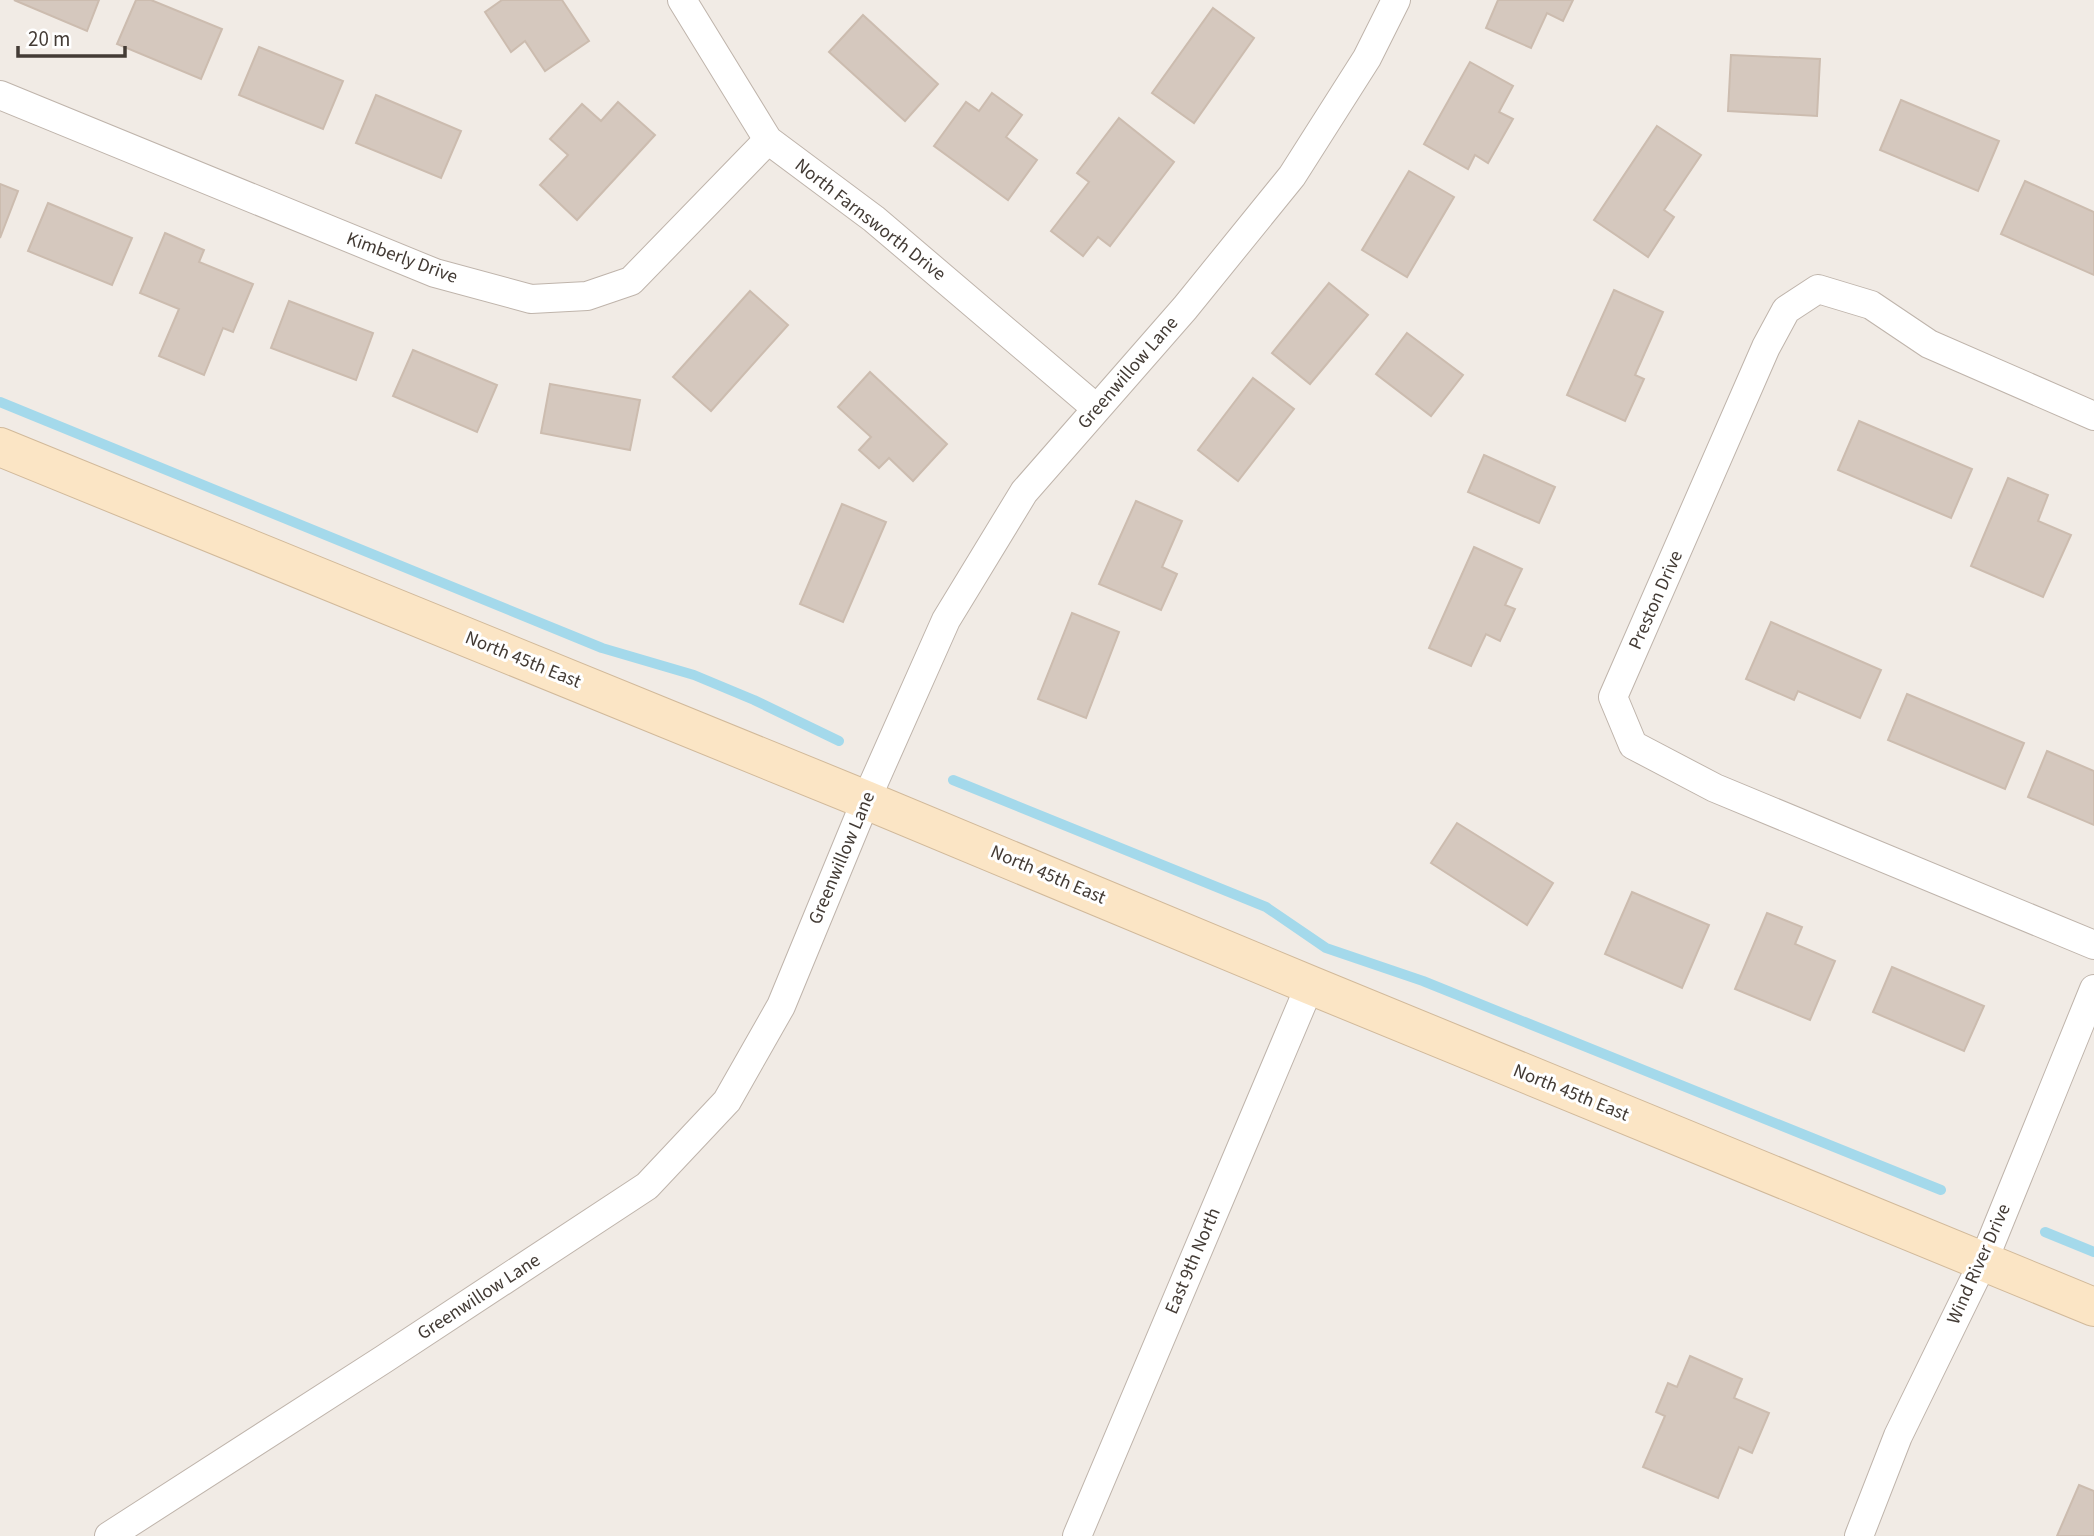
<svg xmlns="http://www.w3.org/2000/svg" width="2094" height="1536" viewBox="0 0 2094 1536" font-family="'Source Sans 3',sans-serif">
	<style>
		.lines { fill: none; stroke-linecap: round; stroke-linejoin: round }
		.stream { stroke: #a4d9eb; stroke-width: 10 }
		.building { fill: #d5c8be; stroke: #ccbcaf; stroke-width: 2 }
		.minor-casing { stroke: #bfb4ab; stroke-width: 30 }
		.secondary-casing { stroke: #d1b99a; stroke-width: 40 }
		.minor { stroke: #fff; stroke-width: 28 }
		.secondary { stroke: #fbe5c5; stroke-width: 38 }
		.labels { text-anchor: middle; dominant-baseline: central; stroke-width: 6; stroke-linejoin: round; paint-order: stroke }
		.street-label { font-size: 19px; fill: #433b35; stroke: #fff }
	</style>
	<rect width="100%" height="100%" fill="#f1ebe5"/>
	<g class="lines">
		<g class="stream">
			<path d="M 0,402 L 602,648 L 694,675 L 754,700 L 839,741"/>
			<path d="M 953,780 L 1266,907 L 1326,948 L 1423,981 L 1941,1190"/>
			<path d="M 2045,1232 L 2094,1252"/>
		</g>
	</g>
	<g class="building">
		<path d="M 14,0 L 99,0 L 87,31 Z"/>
		<path d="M 136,0 L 151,0 L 222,29 L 201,79 L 117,44 Z"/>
		<path d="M 562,0 L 589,41 L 545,71 L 525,41 L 511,52 L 485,12 L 502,0 Z"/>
		<path d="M 1498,0 L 1573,0 L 1563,21 L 1547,13 L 1531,48 L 1486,28 Z"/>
		<path d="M 1213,8 L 1254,38 L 1194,123 L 1152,93 Z"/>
		<path d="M 863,15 L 938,84 L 905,121 L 829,52 Z"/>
		<path d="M 259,47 L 343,81 L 323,129 L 239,95 Z"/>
		<path d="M 1731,55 L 1820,59 L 1817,116 L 1728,111 Z"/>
		<path d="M 1470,62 L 1513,86 L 1499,112 L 1513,119 L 1488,163 L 1475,155 L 1468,169 L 1424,144 Z"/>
		<path d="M 992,93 L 1022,115 L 1006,137 L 1037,160 L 1008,200 L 934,146 L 966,102 L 979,111 Z"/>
		<path d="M 376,95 L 461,131 L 441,178 L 356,143 Z"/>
		<path d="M 1901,100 L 1999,141 L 1978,191 L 1880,150 Z"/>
		<path d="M 618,102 L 655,135 L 577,220 L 540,185 L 568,155 L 550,139 L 582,104 L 601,121 Z"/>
		<path d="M 1119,118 L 1174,162 L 1110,246 L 1098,237 L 1083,256 L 1051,231 L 1089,182 L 1077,173 Z"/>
		<path d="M 1657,126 L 1701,155 L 1664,210 L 1674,217 L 1648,257 L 1594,220 Z"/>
		<path d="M 1409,171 L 1454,197 L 1407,277 L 1362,250 Z"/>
		<path d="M 2025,181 L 2094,212 L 2094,275 L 2001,234 Z"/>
		<path d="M 0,184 L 18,191 L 0,238 Z"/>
		<path d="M 48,203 L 132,238 L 112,285 L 28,251 Z"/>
		<path d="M 165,233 L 204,250 L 199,262 L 253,284 L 233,332 L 223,328 L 204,375 L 159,356 L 179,309 L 140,293 Z"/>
		<path d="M 1329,283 L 1368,315 L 1310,384 L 1272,353 Z"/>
		<path d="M 1614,290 L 1663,312 L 1635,375 L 1644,379 L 1625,421 L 1567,395 Z"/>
		<path d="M 750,291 L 788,325 L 711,411 L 673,377 Z"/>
		<path d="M 289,301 L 373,333 L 356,380 L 271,348 Z"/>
		<path d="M 1407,333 L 1463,375 L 1431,416 L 1376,374 Z"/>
		<path d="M 413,350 L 497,385 L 477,432 L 393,396 Z"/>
		<path d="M 870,372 L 947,444 L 913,481 L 889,458 L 879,468 L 859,450 L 871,437 L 838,407 Z"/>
		<path d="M 1253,378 L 1294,409 L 1238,481 L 1198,450 Z"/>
		<path d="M 550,384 L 640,400 L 630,450 L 541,433 Z"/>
		<path d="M 1859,421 L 1972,469 L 1951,518 L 1838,470 Z"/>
		<path d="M 1484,455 L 1555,487 L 1539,523 L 1468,492 Z"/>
		<path d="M 2008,478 L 2048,495 L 2038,521 L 2071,535 L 2043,597 L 1971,566 Z"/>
		<path d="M 1136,501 L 1182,521 L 1162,567 L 1177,574 L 1161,610 L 1099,584 Z"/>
		<path d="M 842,504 L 886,522 L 843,622 L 800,604 Z"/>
		<path d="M 1474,547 L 1522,569 L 1505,605 L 1515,609 L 1500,641 L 1486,634 L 1471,666 L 1429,648 Z"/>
		<path d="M 1072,613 L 1119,632 L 1086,718 L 1038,699 Z"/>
		<path d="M 1771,622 L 1881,670 L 1860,718 L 1798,691 L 1794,700 L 1746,679 Z"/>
		<path d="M 1907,694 L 2024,743 L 2005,789 L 1888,740 Z"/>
		<path d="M 2047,751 L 2094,771 L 2094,825 L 2028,797 Z"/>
		<path d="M 1457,823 L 1553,883 L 1527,925 L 1431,863 Z"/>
		<path d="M 1632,892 L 1709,925 L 1682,988 L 1605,954 Z"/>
		<path d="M 1767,913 L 1802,927 L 1795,944 L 1835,961 L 1810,1020 L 1735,989 Z"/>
		<path d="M 1892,967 L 1984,1006 L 1964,1051 L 1873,1012 Z"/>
		<path d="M 1690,1356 L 1742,1379 L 1734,1398 L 1769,1413 L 1752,1453 L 1739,1447 L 1718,1498 L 1643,1467 L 1665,1416 L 1656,1412 L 1668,1383 L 1677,1387 Z"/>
		<path d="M 2079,1485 L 2094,1491 L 2094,1536 L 2057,1536 Z"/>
	</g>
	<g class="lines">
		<g class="minor-casing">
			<g id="minor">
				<path d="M 682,0 L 768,140 L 874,219 L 1096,408"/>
				<path d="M 0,95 L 435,273 L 531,299 L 587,296 L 631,281 L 768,140"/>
				<path d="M 2094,416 L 1929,344 L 1871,305 L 1818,289 L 1786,310 L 1766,347 L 1613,697 L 1633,745 L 1715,788 L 2094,945"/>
				<path d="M 109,1536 L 384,1359 L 647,1186 L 727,1101 L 781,1006 L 866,800 L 946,620 L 1024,492 L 1185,308 L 1292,176 L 1367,58 L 1396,0"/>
				<path d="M 1077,1536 L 1310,985"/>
				<path d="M 1859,1536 L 1898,1436 L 1983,1262 L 2094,989"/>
			</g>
		</g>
		<g class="secondary-casing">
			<path id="secondary" d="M 0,447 L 866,800 L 1310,985 L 2094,1307"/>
		</g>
		<use href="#minor" class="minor"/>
		<use href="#secondary" class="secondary"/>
	</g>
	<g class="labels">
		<g class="street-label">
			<text transform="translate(870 220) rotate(38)">North Farnsworth Drive</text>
			<text transform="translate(402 258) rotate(20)">Kimberly Drive</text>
			<text transform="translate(1128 373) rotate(-49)">Greenwillow Lane</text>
			<text transform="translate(1656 600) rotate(-66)">Preston Drive</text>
			<text transform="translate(523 660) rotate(22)">North 45th East</text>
			<text transform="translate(842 858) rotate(-67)">Greenwillow Lane</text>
			<text transform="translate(1048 875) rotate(23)">North 45th East</text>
			<text transform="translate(1571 1093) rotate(22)">North 45th East</text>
			<text transform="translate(1193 1261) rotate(-67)">East 9th North</text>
			<text transform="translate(1979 1264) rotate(-66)">Wind River Drive</text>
			<text transform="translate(479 1297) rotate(-33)">Greenwillow Lane</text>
		</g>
	</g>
	<path d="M18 46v10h107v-10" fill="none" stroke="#433b35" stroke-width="3.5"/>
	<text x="28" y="46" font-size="21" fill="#433b35" stroke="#ffffff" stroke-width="5" paint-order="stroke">20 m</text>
</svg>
